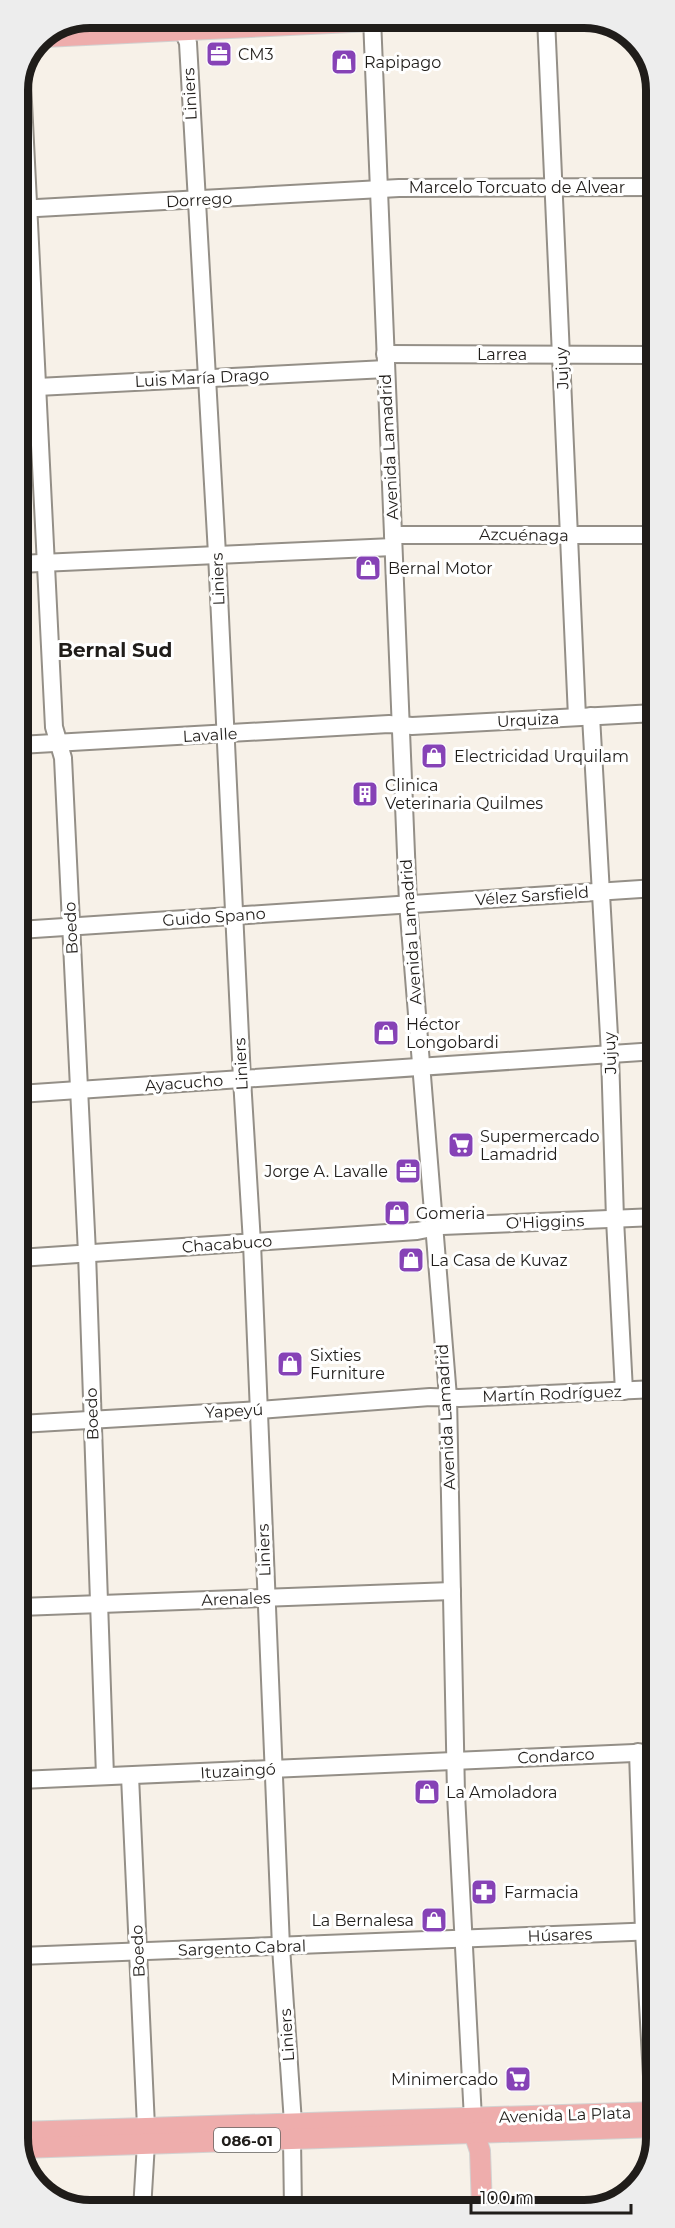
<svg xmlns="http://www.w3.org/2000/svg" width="675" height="2228" viewBox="0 0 675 2228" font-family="Montserrat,sans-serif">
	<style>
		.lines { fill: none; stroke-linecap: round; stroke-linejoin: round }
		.minor-casing { stroke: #948f87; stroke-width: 20 }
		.major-casing { stroke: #d2d2d1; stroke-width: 22 }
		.minor { stroke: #fff; stroke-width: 16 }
		.major { stroke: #eeadac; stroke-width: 20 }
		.labels { text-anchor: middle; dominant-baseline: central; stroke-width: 6; stroke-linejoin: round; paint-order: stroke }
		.shield { fill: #fff; stroke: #63615f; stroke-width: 1.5 }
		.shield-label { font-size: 15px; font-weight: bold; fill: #201d1a }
		.poi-label { font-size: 16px; fill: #201d1a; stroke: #fff; text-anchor: start }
		.street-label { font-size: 16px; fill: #201d1a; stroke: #fff }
		.quarter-label { font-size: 20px; font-weight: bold; fill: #201d1a; stroke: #fff }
		.rim { fill: none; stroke: #201d1a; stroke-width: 8 }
	</style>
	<rect width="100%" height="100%" fill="#f7f1e8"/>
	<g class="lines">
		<g class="minor-casing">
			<g id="minor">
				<path d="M 163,18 C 173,25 185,30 188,43 L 217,554 L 242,1079 L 252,1243 L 281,1947 L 293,2123"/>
				<path d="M 372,18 L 408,903 L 448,1397 L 456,1794 L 473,2119"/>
				<path d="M 546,18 L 577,717"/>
				<path d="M 22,82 L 54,727 L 63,758 L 87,1253 L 105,1776"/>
				<path d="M 19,209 L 399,188 L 655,187"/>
				<path d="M 385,354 L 655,355"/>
				<path d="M 18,388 L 386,369"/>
				<path d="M 393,535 L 655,535"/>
				<path d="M 19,564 L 393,547"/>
				<path d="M 591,716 L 610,1054 L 615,1219 L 624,1391"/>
				<path d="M 19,745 L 389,724 L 412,726 L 655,713"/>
				<path d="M 19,930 L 656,888"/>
				<path d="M 19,1094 L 656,1051"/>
				<path d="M 19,1258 L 417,1231 L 442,1226 L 656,1217"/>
				<path d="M 20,1424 L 259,1410 L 430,1397 L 459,1398 L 656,1389"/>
				<path d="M 20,1607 L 452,1591"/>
				<path d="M 638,1752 L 644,1932 L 654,2112"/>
				<path d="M 130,1776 L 146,2127"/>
				<path d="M 20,1780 L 657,1752"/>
				<path d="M 20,1956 L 657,1931"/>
				<path d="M 655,2127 L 655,2144"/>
				<path d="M 292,2139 L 293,2209"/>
				<path d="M 572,2208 L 606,2206"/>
				<path d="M 142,2210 L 146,2143"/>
			</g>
		</g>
		<g class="major-casing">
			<g id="major">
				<path d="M 44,37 L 372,21 L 594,20"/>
				<path d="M 473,2122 L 474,2133 L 480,2151 L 482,2208"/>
				<path d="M 20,2132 L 657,2112"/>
				<path d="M 20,2148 L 657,2127"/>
			</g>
		</g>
		<use href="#minor" class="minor"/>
		<use href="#major" class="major"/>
	</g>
	<defs>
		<g id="office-square" transform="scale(1.35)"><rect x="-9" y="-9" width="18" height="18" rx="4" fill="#8642b6" stroke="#fff"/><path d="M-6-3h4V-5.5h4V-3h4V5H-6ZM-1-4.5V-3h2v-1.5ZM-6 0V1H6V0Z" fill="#fff"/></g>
		<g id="shop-square" transform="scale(1.35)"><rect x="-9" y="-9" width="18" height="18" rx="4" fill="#8642b6" stroke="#fff"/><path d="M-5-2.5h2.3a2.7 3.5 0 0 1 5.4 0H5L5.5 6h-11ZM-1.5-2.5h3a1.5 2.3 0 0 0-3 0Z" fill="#fff"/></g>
		<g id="building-square" transform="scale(1.35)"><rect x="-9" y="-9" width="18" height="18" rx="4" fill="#8642b6" stroke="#fff"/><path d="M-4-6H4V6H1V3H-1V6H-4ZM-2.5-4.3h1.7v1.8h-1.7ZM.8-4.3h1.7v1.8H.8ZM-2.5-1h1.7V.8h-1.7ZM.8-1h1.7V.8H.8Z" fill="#fff"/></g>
		<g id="supermarket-square" transform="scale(1.35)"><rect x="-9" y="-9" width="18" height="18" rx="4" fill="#8642b6" stroke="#fff"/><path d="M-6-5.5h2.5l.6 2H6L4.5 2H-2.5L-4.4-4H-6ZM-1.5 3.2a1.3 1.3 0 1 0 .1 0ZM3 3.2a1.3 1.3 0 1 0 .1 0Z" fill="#fff"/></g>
		<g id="pharmacy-square" transform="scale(1.35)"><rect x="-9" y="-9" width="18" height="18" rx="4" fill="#8642b6" stroke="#fff"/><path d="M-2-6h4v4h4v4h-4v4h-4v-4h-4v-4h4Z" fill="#fff"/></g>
	</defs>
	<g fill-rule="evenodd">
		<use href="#office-square" x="219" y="54"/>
		<use href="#shop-square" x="344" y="62"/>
		<use href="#shop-square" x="368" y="568"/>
		<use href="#shop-square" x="434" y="756"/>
		<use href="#building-square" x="365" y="794"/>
		<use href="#shop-square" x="386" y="1033"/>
		<use href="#supermarket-square" x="461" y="1145"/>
		<use href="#office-square" x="408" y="1171"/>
		<use href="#shop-square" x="397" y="1213"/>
		<use href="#shop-square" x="411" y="1260"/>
		<use href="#shop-square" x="290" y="1364"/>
		<use href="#shop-square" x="427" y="1792"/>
		<use href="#pharmacy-square" x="484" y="1892"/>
		<use href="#shop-square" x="434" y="1920"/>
		<use href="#supermarket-square" x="518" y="2079"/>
	</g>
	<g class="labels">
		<rect class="shield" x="214" y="2128" width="66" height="24" rx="4.5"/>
		<g class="shield-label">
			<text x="247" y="2140">086-01</text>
		</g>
		<g class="poi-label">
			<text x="238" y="54">CM3</text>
			<text x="364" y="62">Rapipago</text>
			<text x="388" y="568">Bernal Motor</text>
			<text x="454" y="756">Electricidad Urquilam</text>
			<text x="385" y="785">Clinica<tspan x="385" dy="18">Veterinaria Quilmes</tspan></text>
			<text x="406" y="1024">Héctor<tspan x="406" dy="18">Longobardi</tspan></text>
			<text x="480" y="1136">Supermercado<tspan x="480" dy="18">Lamadrid</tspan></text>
			<text x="388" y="1171" text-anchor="end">Jorge A. Lavalle</text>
			<text x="416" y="1213">Gomeria</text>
			<text x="430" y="1260">La Casa de Kuvaz</text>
			<text x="310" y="1355">Sixties<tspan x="310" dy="18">Furniture</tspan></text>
			<text x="446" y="1792">La Amoladora</text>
			<text x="504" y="1892">Farmacia</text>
			<text x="414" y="1920" text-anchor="end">La Bernalesa</text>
			<text x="498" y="2079" text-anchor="end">Minimercado</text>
		</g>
		<g class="street-label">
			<text transform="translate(190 94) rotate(-93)">Liniers</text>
			<text x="517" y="187">Marcelo Torcuato de Alvear</text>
			<text transform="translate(199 200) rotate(-3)">Dorrego</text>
			<text x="502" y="354">Larrea</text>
			<text transform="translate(562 368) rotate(-93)">Jujuy</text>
			<text transform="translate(202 378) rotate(-3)">Luis María Drago</text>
			<text transform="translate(389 447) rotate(-93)">Avenida Lamadrid</text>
			<text transform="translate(524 535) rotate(1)">Azcuénaga</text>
			<text transform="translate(218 579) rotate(-92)">Liniers</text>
			<text transform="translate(528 720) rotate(-3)">Urquiza</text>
			<text transform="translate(210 735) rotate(-3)">Lavalle</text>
			<text transform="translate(532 896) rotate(-4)">Vélez Sarsfield</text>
			<text transform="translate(214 917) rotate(-4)">Guido Spano</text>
			<text transform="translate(71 928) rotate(-93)">Boedo</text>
			<text transform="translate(411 932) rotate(-94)">Avenida Lamadrid</text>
			<text transform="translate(610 1053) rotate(-92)">Jujuy</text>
			<text transform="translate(241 1064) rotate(-93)">Liniers</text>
			<text transform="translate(184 1083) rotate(-4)">Ayacucho</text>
			<text transform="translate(545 1222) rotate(-2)">O'Higgins</text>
			<text transform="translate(227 1244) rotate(-4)">Chacabuco</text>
			<text transform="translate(552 1394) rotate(-2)">Martín Rodríguez</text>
			<text transform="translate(234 1411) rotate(-3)">Yapeyú</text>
			<text transform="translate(92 1414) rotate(-92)">Boedo</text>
			<text transform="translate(446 1417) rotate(-93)">Avenida Lamadrid</text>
			<text transform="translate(264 1550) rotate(-92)">Liniers</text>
			<text transform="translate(236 1599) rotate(-2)">Arenales</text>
			<text transform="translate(556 1756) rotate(-3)">Condarco</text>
			<text transform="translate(238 1771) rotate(-3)">Ituzaingó</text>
			<text transform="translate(560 1935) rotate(-2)">Húsares</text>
			<text transform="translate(242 1948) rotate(-2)">Sargento Cabral</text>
			<text transform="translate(138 1951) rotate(-93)">Boedo</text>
			<text transform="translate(287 2035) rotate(-94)">Liniers</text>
			<text transform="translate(565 2115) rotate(-2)">Avenida La Plata</text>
		</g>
		<g class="quarter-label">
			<text x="115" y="650">Bernal Sud</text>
		</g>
	</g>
	<path d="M0 0H675V2228H0ZM90 28H584A62 62 0 0 1 646 90V2138A62 62 0 0 1 584 2200H90A62 62 0 0 1 28 2138V90A62 62 0 0 1 90 28Z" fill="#ededed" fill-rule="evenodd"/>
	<path class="rim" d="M90 28H584A62 62 0 0 1 646 90V2138A62 62 0 0 1 584 2200H90A62 62 0 0 1 28 2138V90A62 62 0 0 1 90 28Z"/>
	<path d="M471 2204v9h160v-9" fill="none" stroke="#201d1a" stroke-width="3"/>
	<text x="480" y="2204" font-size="18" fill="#201d1a" stroke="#ffffff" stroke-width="4.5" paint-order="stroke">100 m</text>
</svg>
